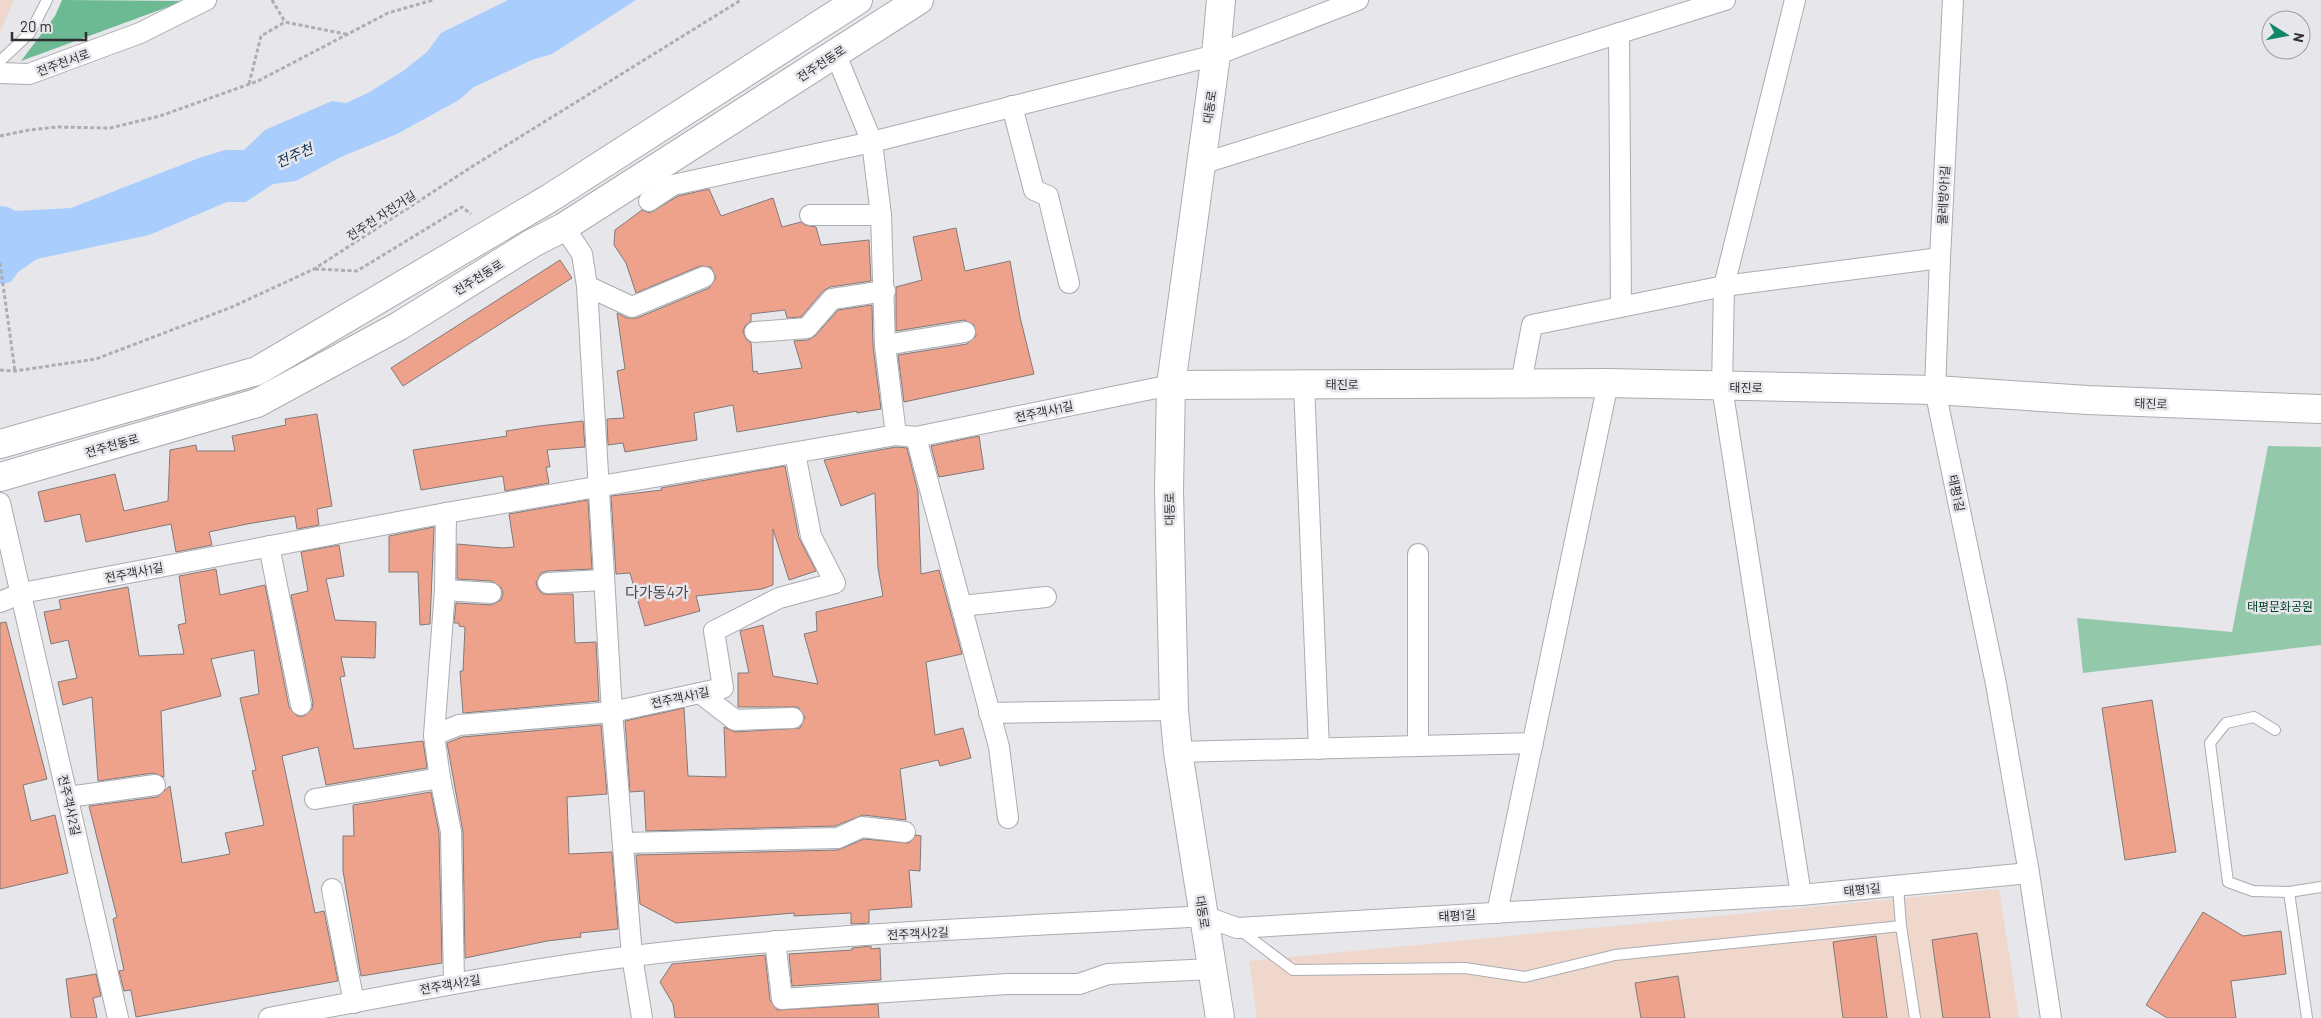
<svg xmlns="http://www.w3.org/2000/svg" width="2321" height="1018" viewBox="0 0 2321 1018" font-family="Barlow,'Noto Sans KR',sans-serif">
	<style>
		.education { fill: #efd7cc }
		.green { fill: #93c8ab }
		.forest { fill: #6bba93 }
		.water { fill: #a9cefe }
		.building { fill: #efa28b; stroke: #807a79 }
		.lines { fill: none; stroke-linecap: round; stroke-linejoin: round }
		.lane-casing { stroke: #abacb1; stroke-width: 12 }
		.street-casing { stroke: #abacb1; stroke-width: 22 }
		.secondary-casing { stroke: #abacb1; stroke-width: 30 }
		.path { stroke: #aeaeb2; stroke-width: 3; stroke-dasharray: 4 2.5; stroke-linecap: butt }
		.lane { stroke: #fff; stroke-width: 10 }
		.street { stroke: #fff; stroke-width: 20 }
		.secondary { stroke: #fff; stroke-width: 28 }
		.labels { text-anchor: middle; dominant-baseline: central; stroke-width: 5; stroke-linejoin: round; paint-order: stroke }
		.street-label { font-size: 12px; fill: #2e2f31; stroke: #e6e6eb }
		.park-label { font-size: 12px; fill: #00432a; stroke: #e6e6eb }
		.water-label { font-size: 14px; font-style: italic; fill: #0d2c51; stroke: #e6e6eb }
		.quarter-label { font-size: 15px; fill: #49494d; stroke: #e6e6eb }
	</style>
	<rect width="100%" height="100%" fill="#e6e6eb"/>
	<g class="education">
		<path d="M 0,0 L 14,0 L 0,32 Z"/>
		<path d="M 1999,889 L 2019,1018 L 1257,1018 L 1249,961 Z"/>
	</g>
	<path class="green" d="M 2268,446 L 2321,447 L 2321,645 L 2083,673 L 2077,618 L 2232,632 Z"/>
	<path class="forest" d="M 62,0 L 184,1 L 21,61 L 55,16 Z"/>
	<path class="water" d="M 508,0 L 636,0 L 552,54 L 532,60 L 474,87 L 459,100 L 397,134 L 341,157 L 296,181 L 273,184 L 246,202 L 227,202 L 149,235 L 37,259 L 18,272 L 11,282 L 0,284 L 0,206 L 8,207 L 16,211 L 71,208 L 199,158 L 225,150 L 244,150 L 265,130 L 332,101 L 346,103 L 368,93 L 403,71 L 427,52 L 441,33 Z"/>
	<g class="building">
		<path d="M 709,189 L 721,216 L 773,198 L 782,227 L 801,222 L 805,225 L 816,227 L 821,245 L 869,240 L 871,281 L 830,287 L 823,291 L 801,317 L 787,318 L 785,310 L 751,314 L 751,321 L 745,326 L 743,332 L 746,339 L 751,343 L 753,372 L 757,371 L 758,374 L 802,368 L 794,341 L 808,340 L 815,336 L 838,310 L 872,305 L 873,346 L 881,409 L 857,413 L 857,411 L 737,432 L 733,405 L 694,413 L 697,440 L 625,452 L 623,443 L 608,445 L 607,419 L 624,418 L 617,371 L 625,369 L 617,313 L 627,318 L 637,318 L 709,288 L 716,278 L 711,267 L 700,266 L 636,293 L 626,263 L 614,245 L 615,230 L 642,210 L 650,213 L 678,196 Z"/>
		<path d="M 956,228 L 965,271 L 1010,261 L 1020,317 L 1034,374 L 904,402 L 898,355 L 967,344 L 976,336 L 974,325 L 964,320 L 896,331 L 896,287 L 922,280 L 913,237 Z"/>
		<path d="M 560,260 L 572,278 L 403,386 L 391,368 Z"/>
		<path d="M 317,414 L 332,506 L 317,509 L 319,525 L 297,529 L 295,516 L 247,524 L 209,532 L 212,545 L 176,552 L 171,524 L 86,542 L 80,514 L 45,522 L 38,492 L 115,474 L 124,511 L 168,501 L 170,450 L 196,445 L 197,451 L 235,451 L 232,436 L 286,425 L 285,419 Z"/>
		<path d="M 583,421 L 585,447 L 547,450 L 550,467 L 546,467 L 549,483 L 505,491 L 503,476 L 421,490 L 413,450 L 507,436 L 506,431 L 539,426 Z"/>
		<path d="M 979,436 L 984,469 L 939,477 L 931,446 Z"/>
		<path d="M 896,447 L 907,448 L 918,492 L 921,574 L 939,570 L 962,654 L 926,662 L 935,735 L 963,728 L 971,758 L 940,766 L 938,760 L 900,769 L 906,820 L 863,815 L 835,826 L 646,831 L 644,791 L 630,792 L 625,721 L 684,708 L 688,776 L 726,777 L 724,727 L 735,732 L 800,728 L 805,717 L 798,707 L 738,707 L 738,673 L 749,673 L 740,631 L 763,625 L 773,676 L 818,684 L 804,634 L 817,631 L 816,612 L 883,596 L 878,568 L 875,493 L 841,506 L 824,460 Z"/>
		<path d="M 785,466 L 799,538 L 816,571 L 789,580 L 773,529 L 773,585 L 762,589 L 696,596 L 700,611 L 645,626 L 630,573 L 616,574 L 611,496 L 662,490 L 661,488 Z"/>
		<path d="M 588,500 L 592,569 L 547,571 L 541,573 L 536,583 L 538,589 L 543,594 L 573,594 L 575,643 L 596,642 L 599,701 L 463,713 L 460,671 L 463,671 L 465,627 L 459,626 L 459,623 L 454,623 L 456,603 L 491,605 L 501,600 L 503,593 L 501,587 L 492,581 L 457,579 L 457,544 L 503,548 L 514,547 L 509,514 Z"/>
		<path d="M 434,527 L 430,624 L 420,625 L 418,572 L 389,572 L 389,536 Z"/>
		<path d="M 339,545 L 344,576 L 326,579 L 335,620 L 376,622 L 375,658 L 341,657 L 345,676 L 340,677 L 354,749 L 423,741 L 427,768 L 326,785 L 318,747 L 282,756 L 315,913 L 324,911 L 338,981 L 136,1017 L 131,990 L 124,991 L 119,971 L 124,970 L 113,919 L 117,917 L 89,806 L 157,797 L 170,786 L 182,863 L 230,854 L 225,833 L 264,825 L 252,771 L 256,770 L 240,698 L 259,694 L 254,650 L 211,659 L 221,696 L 161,711 L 164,777 L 153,773 L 98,781 L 92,697 L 63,705 L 58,682 L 77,678 L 68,640 L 51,644 L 44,612 L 61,609 L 59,600 L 128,587 L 139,656 L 184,654 L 178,625 L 186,623 L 179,576 L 216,569 L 220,595 L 265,585 L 289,707 L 297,716 L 304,716 L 312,709 L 313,703 L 291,595 L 308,591 L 301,552 Z"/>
		<path d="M 6,622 L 47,779 L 23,785 L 31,821 L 55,815 L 68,873 L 0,889 L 0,623 Z"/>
		<path d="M 2152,700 L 2176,852 L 2125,860 L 2102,708 Z"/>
		<path d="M 601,725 L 607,794 L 567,797 L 569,854 L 612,852 L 618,929 L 580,933 L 581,937 L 547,941 L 465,958 L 463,832 L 447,743 L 462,737 Z"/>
		<path d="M 431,792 L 439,833 L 442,963 L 361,976 L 343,871 L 343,836 L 354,836 L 353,805 Z"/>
		<path d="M 916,835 L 921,836 L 920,871 L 909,870 L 912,907 L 869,910 L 869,923 L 851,924 L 851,913 L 794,916 L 794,913 L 676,923 L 640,904 L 636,855 L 838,850 L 864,839 L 909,843 Z"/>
		<path d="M 2203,912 L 2243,936 L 2281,931 L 2286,974 L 2231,981 L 2236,1018 L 2167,1018 L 2146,1005 Z"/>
		<path d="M 1977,933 L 1990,1018 L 1943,1018 L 1932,940 Z"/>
		<path d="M 1876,936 L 1887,1018 L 1843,1018 L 1833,942 Z"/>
		<path d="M 871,946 L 871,949 L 880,948 L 881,980 L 792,986 L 789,954 L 852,950 L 852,948 Z"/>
		<path d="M 765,955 L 770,1000 L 777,1010 L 878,1004 L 879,1018 L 675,1018 L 673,1004 L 660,982 L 672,964 Z"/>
		<path d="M 96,974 L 101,996 L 93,998 L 97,1018 L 71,1018 L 66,979 Z"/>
		<path d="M 1678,976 L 1685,1018 L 1641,1018 L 1635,983 Z"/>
	</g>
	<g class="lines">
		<g class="lane-casing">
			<g id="lane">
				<path d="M 0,61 L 30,33 L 47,0"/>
				<path d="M 2275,730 L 2254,717 L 2226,723 L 2210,743 L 2228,882 L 2253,891 L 2289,892"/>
				<path d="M 1898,886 L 1901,926 L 1915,1018"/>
				<path d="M 1240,930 L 1293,970 L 1465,968 L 1525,977 L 1615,955 L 1901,926"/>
				<path d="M 2307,1018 L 2289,892 L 2321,887"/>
			</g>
		</g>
		<g class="street-casing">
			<g id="street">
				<path d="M 1795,0 L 1724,286 L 1722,387 L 1801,895"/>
				<path d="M 1953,0 L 1940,258 L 1935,390 L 1996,684 L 2029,873 L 2051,1018"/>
				<path d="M 1619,33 L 1621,307"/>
				<path d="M 836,55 L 872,142 L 881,215 L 885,345 L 896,435"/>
				<path d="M 0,73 L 29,74 L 140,33 L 206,0"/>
				<path d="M 1012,106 L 1034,190 L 1048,196 L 1069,283"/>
				<path d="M 1201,164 L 1725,0"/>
				<path d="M 649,201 L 673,185 L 872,142 L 1216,55 L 1358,0"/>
				<path d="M 810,215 L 881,215"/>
				<path d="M 564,227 L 582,254 L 587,286 L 612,712 L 632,956 L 642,1018"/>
				<path d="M 587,286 L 632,307 L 704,277"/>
				<path d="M 755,332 L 807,328 L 832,299 L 885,291"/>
				<path d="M 885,345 L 965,332"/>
				<path d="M 1521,383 L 1532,325 L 1724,286 L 1940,258"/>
				<path d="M 1304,384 L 1319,749"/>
				<path d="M 916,437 L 999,747 L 1008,818"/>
				<path d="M 0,503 L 118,1018"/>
				<path d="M 446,513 L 445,590 L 434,735 L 440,778 L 451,832 L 454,982"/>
				<path d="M 269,546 L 301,705"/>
				<path d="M 1418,554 L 1418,746"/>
				<path d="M 548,583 L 603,580"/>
				<path d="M 445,590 L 491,593"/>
				<path d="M 0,602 L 22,593 L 446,513 L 896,435 L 916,437 L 1171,385"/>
				<path d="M 961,606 L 1046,597"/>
				<path d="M 700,693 L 735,720 L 793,718"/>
				<path d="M 989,713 L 1174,710"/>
				<path d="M 434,735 L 459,725 L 612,712 L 723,688 L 714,631 L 779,598 L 835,583 L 811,536 L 795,453"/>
				<path d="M 1178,752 L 1533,743"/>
				<path d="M 68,797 L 155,785"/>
				<path d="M 315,799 L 440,778"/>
				<path d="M 623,843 L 838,838 L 862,827 L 905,832"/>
				<path d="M 332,889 L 354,1003"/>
				<path d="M 1497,913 L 1608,383"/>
				<path d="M 775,941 L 782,999 L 1007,984 L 1079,984 L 1108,974 L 1212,969"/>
				<path d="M 269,1018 C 390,996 511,971 633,956 C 822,933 1014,927 1204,916 L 1237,928 L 1801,895 L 2029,873"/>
			</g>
		</g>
		<g class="secondary-casing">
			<g id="secondary">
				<path d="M 1171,385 L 1608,383 L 1935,390 L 2087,400 L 2321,409"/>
				<path d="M 0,444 L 257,371 L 550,198 L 858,0"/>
				<path d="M 0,477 L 257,403 L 399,326 L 531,244 L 564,227 L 919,0"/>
				<path d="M 1220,1018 L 1178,752 L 1174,710 L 1169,490 L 1171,385 L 1216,55 L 1221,0"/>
			</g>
		</g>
		<g class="path">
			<path d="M 272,0 L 285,22"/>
			<path d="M 249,84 L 261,36 L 285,22 L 346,34"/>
			<path d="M 0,136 L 29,130 L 57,127 L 110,128 L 160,116 L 258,81 L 388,13 L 433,0"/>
			<path d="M 0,263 L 15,371"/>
			<path d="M 315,269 L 357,271 L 462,207 L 471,214"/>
			<path d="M 0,370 L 15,371 L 96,359 L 232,307 L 314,269 L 473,166 L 741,0"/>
		</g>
		<use href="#lane" class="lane"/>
		<use href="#street" class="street"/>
		<use href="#secondary" class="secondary"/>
	</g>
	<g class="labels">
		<g class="street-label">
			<text transform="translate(63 62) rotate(-20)">전주천서로</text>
			<text transform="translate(821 63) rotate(-33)">전주천동로</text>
			<text transform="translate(1209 107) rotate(-82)">대동로</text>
			<text transform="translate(1943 195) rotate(-87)">물레방아1길</text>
			<text transform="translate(381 215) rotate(-33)">전주천 자전거길</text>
			<text transform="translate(478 277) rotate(-32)">전주천동로</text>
			<text x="1342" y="384">태진로</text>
			<text transform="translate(1746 387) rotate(1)">태진로</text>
			<text transform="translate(2151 403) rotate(2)">태진로</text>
			<text transform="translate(1044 411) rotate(-12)">전주객사1길</text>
			<text transform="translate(112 445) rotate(-16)">전주천동로</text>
			<text transform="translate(1957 493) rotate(78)">태평1길</text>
			<text transform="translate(1169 509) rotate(-91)">대동로</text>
			<text transform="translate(134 572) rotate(-11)">전주객사1길</text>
			<text transform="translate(680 697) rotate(-12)">전주객사1길</text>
			<text transform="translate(70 805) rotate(77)">전주객사2길</text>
			<text transform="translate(1862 889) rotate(-6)">태평1길</text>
			<text transform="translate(1203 912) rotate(81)">대동로</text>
			<text transform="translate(1457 915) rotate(-3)">태평1길</text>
			<text transform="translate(918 933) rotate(-3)">전주객사2길</text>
			<text transform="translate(450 984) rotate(-10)">전주객사2길</text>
		</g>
		<g class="park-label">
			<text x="2280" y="606">태평문화공원</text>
		</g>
		<g class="water-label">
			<text transform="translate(294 155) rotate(-24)">전주천</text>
		</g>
		<g class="quarter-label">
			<text x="657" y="592">다가동4가</text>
		</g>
	</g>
	<g transform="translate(2286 35) rotate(101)"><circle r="24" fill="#e6e6eb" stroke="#9c9da1"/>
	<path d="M0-4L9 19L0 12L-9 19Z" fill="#0f8769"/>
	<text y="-8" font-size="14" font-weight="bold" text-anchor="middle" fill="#2e2f31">N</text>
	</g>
	<path d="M12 32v8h74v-8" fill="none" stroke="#2e2f31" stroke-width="2.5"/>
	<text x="20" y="32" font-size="15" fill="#2e2f31" stroke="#e6e6eb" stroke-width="4" paint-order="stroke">20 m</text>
</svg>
